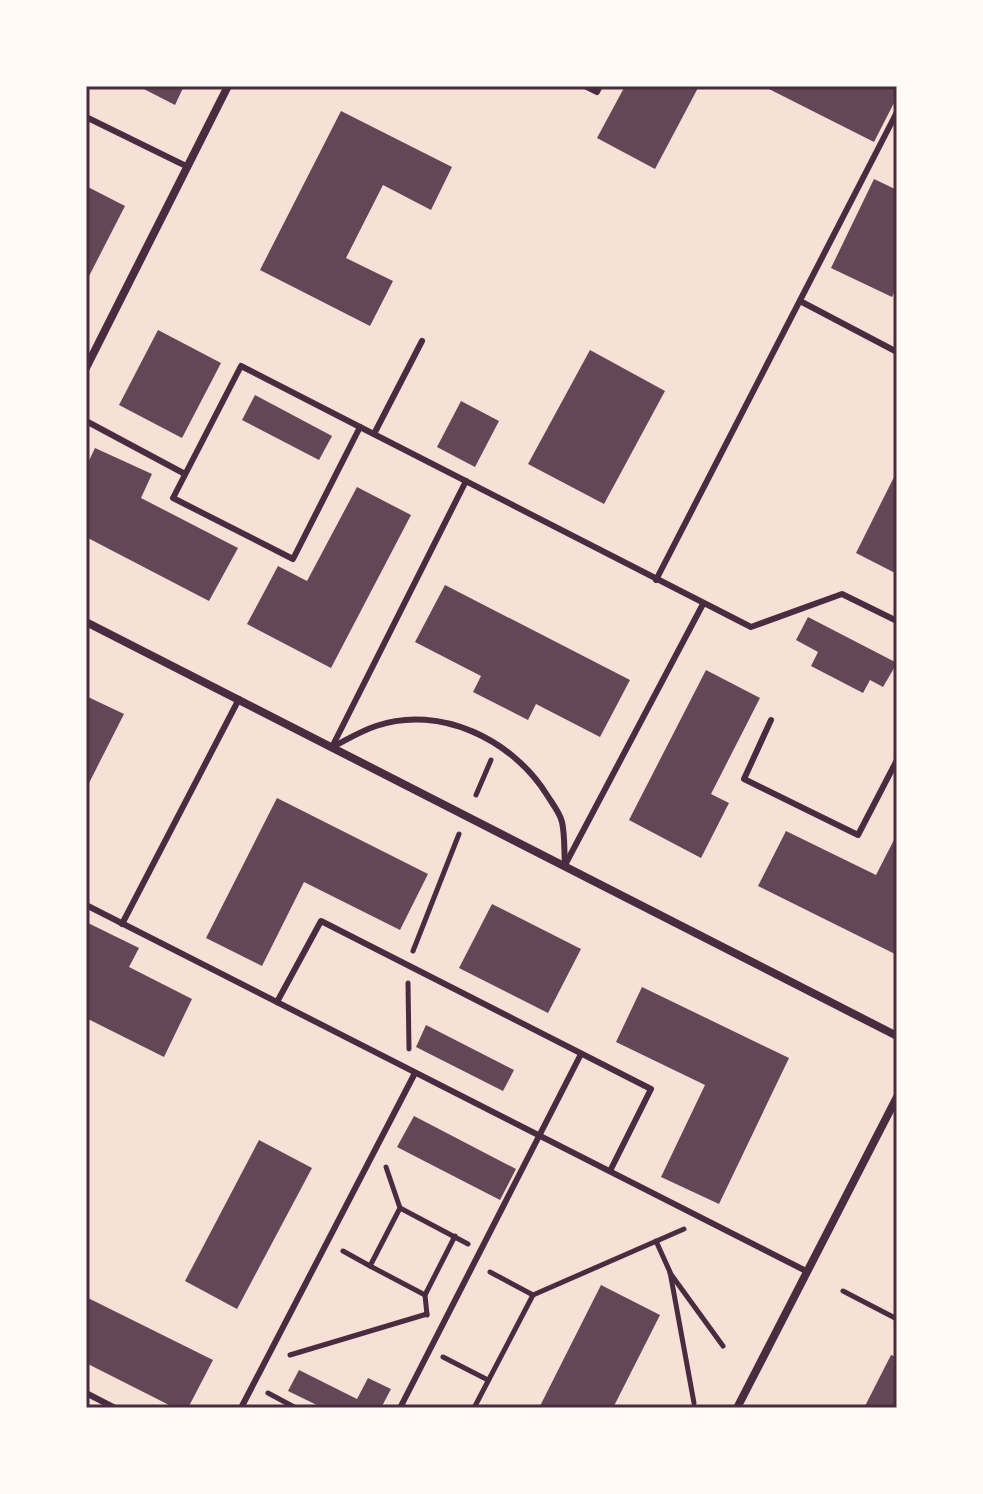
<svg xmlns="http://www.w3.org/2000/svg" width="983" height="1494" viewBox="0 0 983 1494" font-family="Manrope,sans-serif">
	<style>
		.building { fill: #644757 }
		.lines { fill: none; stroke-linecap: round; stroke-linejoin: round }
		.path { stroke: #4a2c40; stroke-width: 5 }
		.service { stroke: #4a2c40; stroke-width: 6 }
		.minor { stroke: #4a2c40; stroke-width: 8 }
		.neatline { fill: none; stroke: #4a2c40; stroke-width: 3 }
	</style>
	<rect width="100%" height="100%" fill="#f7e1d7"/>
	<g class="building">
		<path d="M 138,86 L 184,86 L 175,105 Z"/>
		<path d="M 625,86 L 699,86 L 655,169 L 597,138 Z"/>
		<path d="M 763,86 L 897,86 L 897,97 L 874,142 Z"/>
		<path d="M 341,111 L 452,167 L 431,210 L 383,185 L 346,258 L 393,281 L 370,326 L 260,270 Z"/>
		<path d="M 874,179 L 897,190 L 897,287 L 892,297 L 831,268 Z"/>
		<path d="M 86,186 L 125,206 L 86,282 Z"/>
		<path d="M 158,330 L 221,363 L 182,438 L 119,405 Z"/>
		<path d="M 590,350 L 665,391 L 604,504 L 528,464 Z"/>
		<path d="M 255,395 L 332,436 L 319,460 L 242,420 Z"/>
		<path d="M 461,401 L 499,421 L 475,467 L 437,447 Z"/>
		<path d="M 95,448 L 152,474 L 141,498 L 238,548 L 209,601 L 86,537 L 86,467 Z"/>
		<path d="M 897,471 L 897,574 L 856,553 Z"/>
		<path d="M 357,487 L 411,515 L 331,668 L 247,624 L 278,566 L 307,581 Z"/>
		<path d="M 445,585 L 630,680 L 600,737 L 536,704 L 528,720 L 473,692 L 481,676 L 415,642 Z"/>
		<path d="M 808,617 L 897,663 L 883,687 L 870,680 L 863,693 L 811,666 L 818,652 L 796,640 Z"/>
		<path d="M 706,670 L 760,698 L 711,794 L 729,803 L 701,858 L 629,820 Z"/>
		<path d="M 86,696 L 124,714 L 86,789 Z"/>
		<path d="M 277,798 L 428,874 L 400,930 L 304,882 L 262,966 L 206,938 Z"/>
		<path d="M 786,831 L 876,875 L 897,834 L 897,955 L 758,886 Z"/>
		<path d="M 492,904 L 581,949 L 548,1013 L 459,968 Z"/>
		<path d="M 86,922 L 139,948 L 129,967 L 192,999 L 164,1057 L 86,1018 Z"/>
		<path d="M 642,987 L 789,1058 L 719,1204 L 661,1177 L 705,1085 L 616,1042 Z"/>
		<path d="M 426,1025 L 514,1070 L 503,1091 L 416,1047 Z"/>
		<path d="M 414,1116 L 516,1169 L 500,1200 L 397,1147 Z"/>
		<path d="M 259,1140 L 312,1168 L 237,1309 L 185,1281 Z"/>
		<path d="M 601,1285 L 660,1315 L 613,1408 L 539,1408 Z"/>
		<path d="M 86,1297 L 213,1360 L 188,1408 L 175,1408 L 86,1363 Z"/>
		<path d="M 891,1355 L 897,1357 L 897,1408 L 864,1408 Z"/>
		<path d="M 299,1370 L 357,1399 L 368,1378 L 391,1389 L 381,1408 L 323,1408 L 288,1391 Z"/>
	</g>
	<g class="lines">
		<g class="path">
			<path d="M 476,795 L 491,760"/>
			<path d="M 413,951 L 459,834"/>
			<path d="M 408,983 L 409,1049"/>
			<path d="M 386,1167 L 400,1208"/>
			<path d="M 455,1236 L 425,1295 L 370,1266 L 400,1208 L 468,1244"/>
			<path d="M 656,1241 L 670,1272 L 694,1403"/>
			<path d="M 343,1251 L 370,1266"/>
			<path d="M 490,1272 L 533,1295 L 684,1229"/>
			<path d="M 670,1273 L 723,1346"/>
			<path d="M 843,1291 L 897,1319"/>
			<path d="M 425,1295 L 427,1315"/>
			<path d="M 290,1355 L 427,1314"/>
			<path d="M 443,1357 L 488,1380"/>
			<path d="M 268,1393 L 296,1408"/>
			<path d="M 474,1408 L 533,1295"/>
		</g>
		<g class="service">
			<path d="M 585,86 L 597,92 L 600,86"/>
			<path d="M 86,117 L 188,167"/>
			<path d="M 800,301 L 897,352"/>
			<path d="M 241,366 L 360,427 L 293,559 L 173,498 Z"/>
			<path d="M 86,421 L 185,474"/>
			<path d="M 360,427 L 751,627 L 842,594 L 897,621"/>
			<path d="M 374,434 L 422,341"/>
			<path d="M 656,580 L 897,112"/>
			<path d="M 771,720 L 744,779 L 858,835 L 897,760"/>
			<path d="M 332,747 C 346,740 361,731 376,726 C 440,704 513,740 547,795 C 552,803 560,813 562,822 C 565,835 564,851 565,865"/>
			<path d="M 332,747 L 466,481"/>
			<path d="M 565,865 L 703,604"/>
			<path d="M 86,905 L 806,1271"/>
			<path d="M 122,924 L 239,699"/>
			<path d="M 277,1002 L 321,921 L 651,1089 L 610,1171"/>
			<path d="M 86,1393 L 115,1408"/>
			<path d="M 241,1408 L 415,1073"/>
			<path d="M 400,1408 L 581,1054"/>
		</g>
		<g class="minor">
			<path d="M 86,368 L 228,86"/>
			<path d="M 86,622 L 897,1036"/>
			<path d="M 737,1408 L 897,1097"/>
		</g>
	</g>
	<rect width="983" height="1494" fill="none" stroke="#fffaf5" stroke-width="176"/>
	<rect x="88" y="88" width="807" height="1318" class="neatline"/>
</svg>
